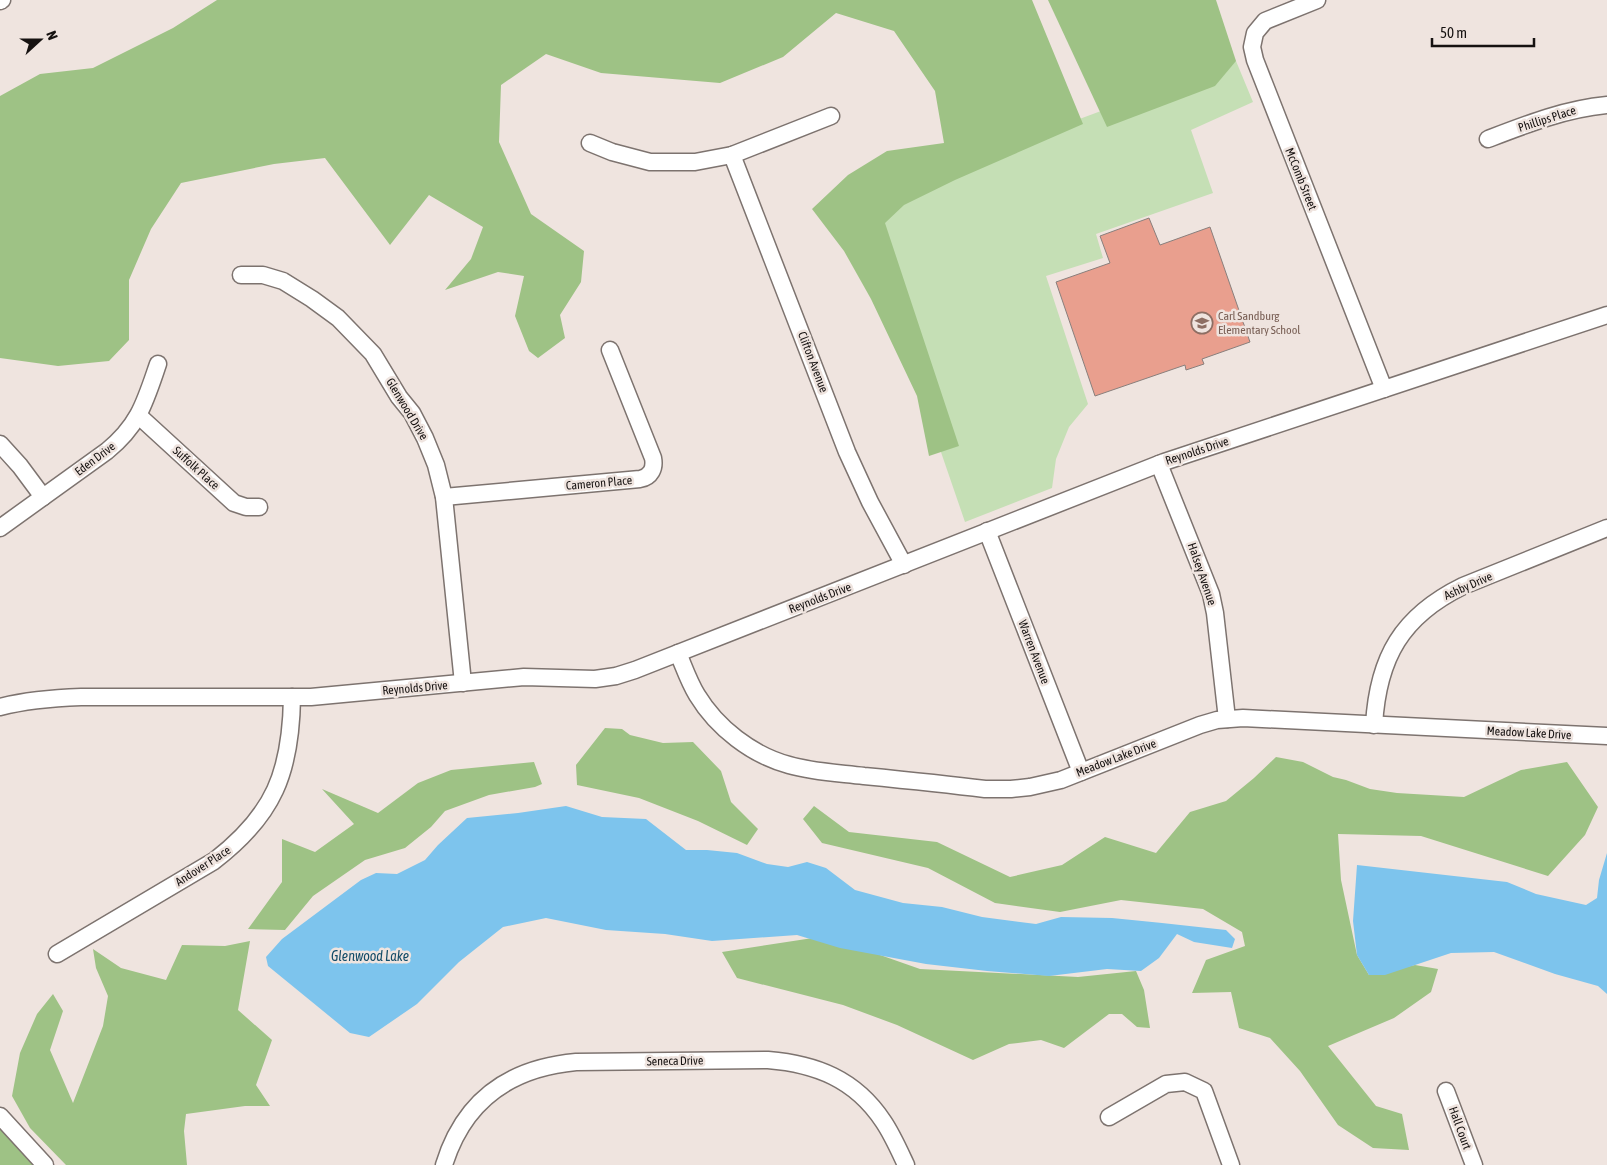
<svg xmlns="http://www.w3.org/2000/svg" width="1607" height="1165" viewBox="0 0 1607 1165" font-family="'Asap Condensed',sans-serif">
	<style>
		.green { fill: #c5dfb5 }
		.forest { fill: #9ec285 }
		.water { fill: #7dc4ed }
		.building { fill: #e99f8e; stroke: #897f7c }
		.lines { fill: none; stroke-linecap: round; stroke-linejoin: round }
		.minor-casing { stroke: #7d736f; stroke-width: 19 }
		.minor { stroke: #fff; stroke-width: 16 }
		.labels { text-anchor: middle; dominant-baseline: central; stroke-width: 5; stroke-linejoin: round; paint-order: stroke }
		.street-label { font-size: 12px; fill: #161211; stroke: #efe4df }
		.education-label { font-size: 12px; fill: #785e54; stroke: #efe4df; text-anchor: start }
		.water-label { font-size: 14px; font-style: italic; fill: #124b67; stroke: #efe4df }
	</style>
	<rect width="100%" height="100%" fill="#efe4df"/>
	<path class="green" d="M 1236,61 L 1253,102 L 1191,130 L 1213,193 L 1096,234 L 1103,258 L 1046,276 L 1088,404 L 1069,427 L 1056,459 L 1052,488 L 965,522 L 855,202 Z"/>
	<g class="forest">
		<path d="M 217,0 L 1032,0 L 1083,124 L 955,180 L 904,205 L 885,223 L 959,446 L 929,456 L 917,396 L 871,299 L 844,251 L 812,209 L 848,175 L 887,151 L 944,143 L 935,91 L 894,31 L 836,13 L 783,57 L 720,83 L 601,73 L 546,54 L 501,85 L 499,142 L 531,214 L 584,251 L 581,282 L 560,315 L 565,338 L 538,358 L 529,351 L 515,316 L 524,276 L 498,272 L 445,290 L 471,259 L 483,227 L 429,195 L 390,245 L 325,158 L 274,164 L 181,183 L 151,229 L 129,280 L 129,340 L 109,361 L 58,366 L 0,358 L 0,96 L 40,74 L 93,68 L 173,28 Z"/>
		<path d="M 1048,0 L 1216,0 L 1236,61 L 1215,86 L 1107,127 Z"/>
		<path d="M 605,728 L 622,729 L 630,735 L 663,743 L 693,742 L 721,771 L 731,802 L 758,829 L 747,845 L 698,821 L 639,798 L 577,785 L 576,765 Z"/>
		<path d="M 1276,757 L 1303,762 L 1333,777 L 1346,780 L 1370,789 L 1397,793 L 1464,797 L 1521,770 L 1567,762 L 1598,807 L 1585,835 L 1548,876 L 1421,836 L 1338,834 L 1341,880 L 1357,955 L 1369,975 L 1415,965 L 1438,969 L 1431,992 L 1394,1018 L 1328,1046 L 1376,1106 L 1402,1114 L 1409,1150 L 1373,1148 L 1338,1125 L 1300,1071 L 1270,1038 L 1239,1028 L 1231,992 L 1192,993 L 1206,960 L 1245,946 L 1242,932 L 1203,909 L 1121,900 L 1060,912 L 995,903 L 928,868 L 822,843 L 803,819 L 814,806 L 849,832 L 937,842 L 1010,877 L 1062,865 L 1105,837 L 1156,853 L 1190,812 L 1226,801 L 1254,778 Z"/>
		<path d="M 534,762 L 542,784 L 535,787 L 489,795 L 445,811 L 431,827 L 405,848 L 365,860 L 313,896 L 285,930 L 248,929 L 282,882 L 282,839 L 315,852 L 354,824 L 322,789 L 378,813 L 418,783 L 451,770 Z"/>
		<path d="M 826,936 L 920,969 L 1078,977 L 1136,971 L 1144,990 L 1150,1028 L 1137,1027 L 1122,1014 L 1109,1014 L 1064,1048 L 1041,1040 L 1009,1044 L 973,1060 L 897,1025 L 843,1005 L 737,978 L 722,952 Z"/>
		<path d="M 250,941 L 238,1010 L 272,1040 L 256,1085 L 270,1106 L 245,1106 L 186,1114 L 184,1131 L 187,1165 L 66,1165 L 30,1128 L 12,1096 L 20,1053 L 37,1014 L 53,994 L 63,1011 L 50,1050 L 73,1103 L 103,1026 L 108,996 L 96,968 L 93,949 L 121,968 L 166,980 L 182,945 L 225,946 Z"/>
		<path d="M 0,1129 L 33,1165 L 0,1165 Z"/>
	</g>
	<g class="water">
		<path d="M 566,806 L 602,817 L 646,819 L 686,850 L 707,850 L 737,853 L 767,864 L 788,867 L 807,862 L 826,868 L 855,890 L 903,903 L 942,907 L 982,917 L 1036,924 L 1061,917 L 1112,918 L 1162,923 L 1226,930 L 1235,939 L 1232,948 L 1194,942 L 1177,934 L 1159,958 L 1141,971 L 1107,969 L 1049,976 L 987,971 L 926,964 L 840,948 L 797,935 L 712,941 L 665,934 L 606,930 L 546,918 L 503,927 L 459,962 L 417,1004 L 369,1037 L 350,1033 L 268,966 L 266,957 L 282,939 L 361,880 L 376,873 L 397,874 L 425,860 L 438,845 L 467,818 L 518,813 Z"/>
		<path d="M 1607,853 L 1607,994 L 1598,986 L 1555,974 L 1494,952 L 1451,953 L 1385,975 L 1369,975 L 1357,955 L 1353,921 L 1357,865 L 1507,882 L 1536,894 L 1586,905 L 1597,898 L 1599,880 Z"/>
	</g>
	<path class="building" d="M 1149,218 L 1160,245 L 1210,227 L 1250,342 L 1202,359 L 1204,364 L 1186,370 L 1185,365 L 1095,396 L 1056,282 L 1110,263 L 1100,236 Z"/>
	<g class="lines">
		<g class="minor-casing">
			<g id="minor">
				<path d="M 1317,0 L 1265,21 L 1255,33 L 1252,47 L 1255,60 L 1384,389"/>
				<path d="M 0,1 L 2,0"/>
				<path d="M 1488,139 C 1527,124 1565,109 1607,105"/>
				<path d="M 590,143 L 612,152 L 650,162 L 695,162 L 732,155 L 831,116"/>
				<path d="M 732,155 L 847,452 L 870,502 L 904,565"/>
				<path d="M 241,275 L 263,275 L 283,281 L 312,299 L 338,318 L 373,354 L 399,397 L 412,413 L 425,438 L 436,465 L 444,497 L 463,683"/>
				<path d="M 139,416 L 234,503 L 246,507 L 259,507"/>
				<path d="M 0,444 L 20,466 L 43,497"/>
				<path d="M 1159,464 L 1211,594 L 1215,613 L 1227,719"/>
				<path d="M 444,497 L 640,479 C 651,477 655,468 653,458 L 610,350"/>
				<path d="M 0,528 L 107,451 C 139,425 145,402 158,364"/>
				<path d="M 987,531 L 1081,772"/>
				<path d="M 678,653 C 684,667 689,682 697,695 C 717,728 752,755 789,765 C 813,772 839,773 864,776 C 905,780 945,784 985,789 L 1011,789 L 1030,787 L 1061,780 L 1200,725 L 1217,720 L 1243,718 L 1607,736"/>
				<path d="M 0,707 C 27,700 53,698 81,697 L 311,697 L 524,677 L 595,679 L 616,676 L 635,670 L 1164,462 L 1607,315"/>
				<path d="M 1374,725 C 1378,657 1402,616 1463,586 L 1607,528"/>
				<path d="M 57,954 L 214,861 C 274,815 291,772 292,697"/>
				<path d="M 1446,1091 L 1474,1165"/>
				<path d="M 0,1116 L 45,1165"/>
				<path d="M 1109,1117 L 1166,1084 L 1185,1082 L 1204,1091 L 1231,1165"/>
				<path d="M 444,1165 C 464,1100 510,1068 576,1062 L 768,1060 C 816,1064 855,1079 883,1121 C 892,1134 899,1150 906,1165"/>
			</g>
		</g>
		<use href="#minor" class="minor"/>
	</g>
	<defs>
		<g id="school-ring" transform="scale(1.125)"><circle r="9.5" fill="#efe4df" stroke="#8d6e63" stroke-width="1.5"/><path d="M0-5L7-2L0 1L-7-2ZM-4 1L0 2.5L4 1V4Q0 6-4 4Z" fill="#8d6e63"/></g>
	</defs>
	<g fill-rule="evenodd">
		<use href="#school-ring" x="1202" y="323"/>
	</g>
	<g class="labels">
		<g class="street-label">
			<text transform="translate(1547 119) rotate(-18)">Phillips Place</text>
			<text transform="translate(1301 179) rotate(68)">McComb Street</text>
			<text transform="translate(813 362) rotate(69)">Clifton Avenue</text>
			<text transform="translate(407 409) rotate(59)">Glenwood Drive</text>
			<text transform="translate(1197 451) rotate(-18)">Reynolds Drive</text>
			<text transform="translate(95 459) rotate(-37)">Eden Drive</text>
			<text transform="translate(196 468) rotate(42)">Suffolk Place</text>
			<text transform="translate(599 483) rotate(-5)">Cameron Place</text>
			<text transform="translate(1202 574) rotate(71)">Halsey Avenue</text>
			<text transform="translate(1468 586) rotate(-24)">Ashby Drive</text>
			<text transform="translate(820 598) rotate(-21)">Reynolds Drive</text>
			<text transform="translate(1034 652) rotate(69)">Warren Avenue</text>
			<text transform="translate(415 688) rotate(-5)">Reynolds Drive</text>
			<text transform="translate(1529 733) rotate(3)">Meadow Lake Drive</text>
			<text transform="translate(1116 758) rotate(-21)">Meadow Lake Drive</text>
			<text transform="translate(203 866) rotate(-33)">Andover Place</text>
			<text transform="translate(675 1061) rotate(-1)">Seneca Drive</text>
			<text transform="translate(1460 1128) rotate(70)">Hall Court</text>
		</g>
		<g class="education-label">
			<text x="1218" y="316">Carl Sandburg<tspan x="1218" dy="14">Elementary School</tspan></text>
		</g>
		<g class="water-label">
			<text x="370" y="956">Glenwood Lake</text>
		</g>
	</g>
	<g transform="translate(40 40) rotate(69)" stroke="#efe4df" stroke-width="4" paint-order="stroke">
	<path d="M0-4L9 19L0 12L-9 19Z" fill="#161211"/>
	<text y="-8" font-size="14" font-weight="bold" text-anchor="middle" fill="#161211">N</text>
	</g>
	<path d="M1432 38v8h102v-8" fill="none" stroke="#161211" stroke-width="2.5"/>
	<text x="1440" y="38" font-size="15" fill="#161211" stroke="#efe4df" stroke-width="4" paint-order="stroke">50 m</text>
</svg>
